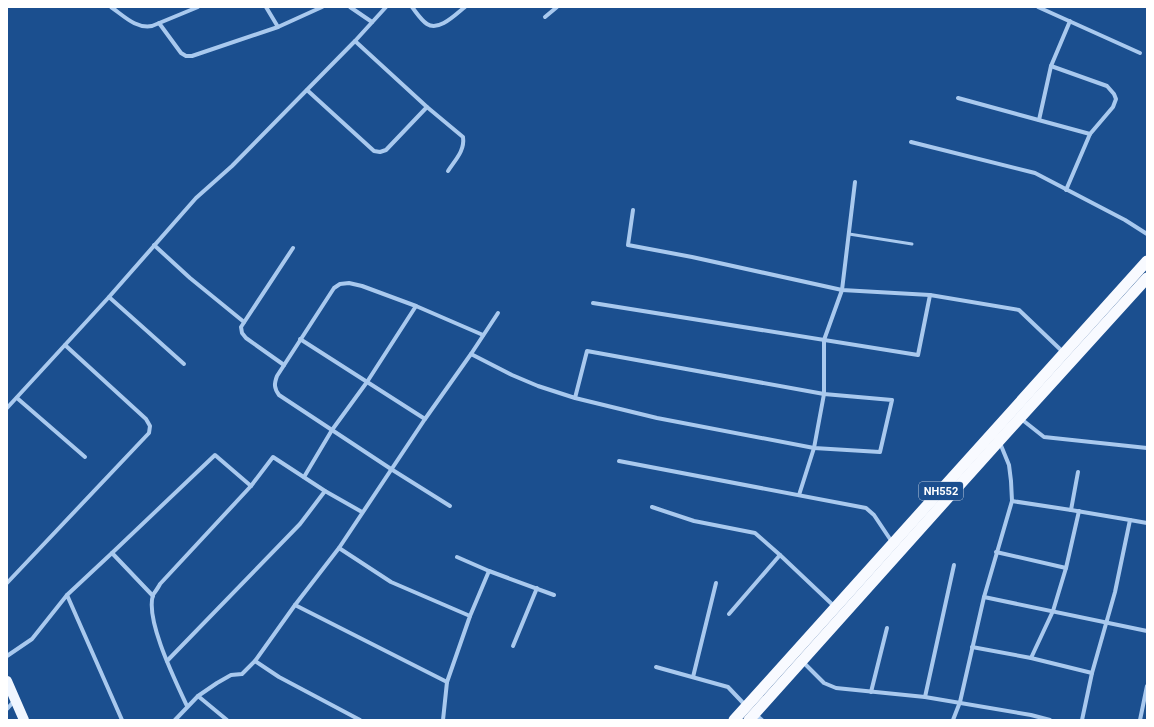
<svg xmlns="http://www.w3.org/2000/svg" width="1154" height="727" viewBox="0 0 1154 727" font-family="Roboto,sans-serif">
	<style>
		.lines { fill: none; stroke-linecap: round; stroke-linejoin: round }
		.service { stroke: #a9c9ee; stroke-width: 3 }
		.minor { stroke: #a9c9ee; stroke-width: 4 }
		.primary { stroke: #f0f6ff; stroke-width: 10 }
		.trunk { stroke: #f8faff; stroke-width: 11 }
		.labels { text-anchor: middle; dominant-baseline: central; stroke-width: 3; stroke-linejoin: round; paint-order: stroke }
		.shield { fill: #1b4f8f; stroke: #bbcadd; stroke-width: 1 }
		.shield-label { font-size: 11px; font-weight: bold; fill: #fff }
	</style>
	<rect width="100%" height="100%" fill="#1b4f8f"/>
	<g class="lines">
		<path class="service" d="M 849,234 L 912,244"/>
		<g class="minor">
			<path d="M 111,7 C 124,16 136,29 152,26 L 198,7"/>
			<path d="M 266,7 L 278,27"/>
			<path d="M 350,7 L 372,22"/>
			<path d="M 412,7 C 416,12 421,20 427,24 C 439,32 456,14 465,7"/>
			<path d="M 1038,7 L 1140,53"/>
			<path d="M 545,17 L 557,7"/>
			<path d="M 159,23 L 181,53 L 186,56 L 192,56 L 278,27 L 322,7"/>
			<path d="M 355,41 L 427,107 L 463,137 C 465,151 455,160 448,171"/>
			<path d="M 1051,66 L 1107,86 L 1114,94 L 1116,99 L 1113,107 L 1090,134 L 1066,190"/>
			<path d="M 307,90 L 374,151 L 380,152 L 386,150 L 427,107"/>
			<path d="M 958,98 L 1090,134"/>
			<path d="M 1039,120 L 1051,66 L 1070,21"/>
			<path d="M 911,142 L 1035,173 L 1125,220 L 1147,234"/>
			<path d="M 633,210 L 628,245 L 692,257 L 842,290 L 930,295 L 1019,310 L 1063,352"/>
			<path d="M 154,245 L 190,278 L 244,322"/>
			<path d="M 109,297 L 184,364"/>
			<path d="M 593,303 L 918,355 L 930,295"/>
			<path d="M 300,339 L 425,419"/>
			<path d="M 471,354 L 498,313"/>
			<path d="M 284,365 L 246,338 L 242,333 L 241,327 L 293,248"/>
			<path d="M 17,398 L 85,457"/>
			<path d="M 7,408 L 109,297 L 196,198 L 232,166 L 355,41 L 386,7"/>
			<path d="M 1020,418 L 1044,437 L 1147,448"/>
			<path d="M 619,461 L 866,508 L 874,515 L 892,542"/>
			<path d="M 304,477 L 332,430 L 367,382 L 416,306"/>
			<path d="M 325,491 L 362,512"/>
			<path d="M 799,495 L 814,448 L 824,394 L 824,340 L 842,290 L 855,182"/>
			<path d="M 1012,501 L 1071,510 L 1130,520 L 1115,592 L 1092,673 L 1082,720"/>
			<path d="M 450,506 L 391,469 L 279,395 C 274,388 274,384 277,376 L 334,288 L 340,284 L 349,283 L 362,286 L 416,306 L 483,335"/>
			<path d="M 652,507 L 694,521 L 755,533 L 780,555"/>
			<path d="M 1071,510 L 1078,472"/>
			<path d="M 1130,520 L 1147,523"/>
			<path d="M 339,548 L 425,419 L 471,354 L 512,375 L 538,386 L 575,398 L 657,418 L 814,448 L 880,452 L 892,400 L 824,394 L 587,351 L 575,398"/>
			<path d="M 996,552 L 1066,568"/>
			<path d="M 112,553 L 153,596"/>
			<path d="M 457,557 L 489,571 L 554,595"/>
			<path d="M 7,583 L 149,433 L 150,426 L 146,419 L 65,345"/>
			<path d="M 67,595 L 112,553 L 215,455 L 251,486 L 160,584 C 158,588 155,592 153,595 C 145,620 176,682 187,706"/>
			<path d="M 984,597 L 1147,631"/>
			<path d="M 295,605 L 447,682"/>
			<path d="M 729,614 L 780,555 L 835,607"/>
			<path d="M 470,616 L 489,571"/>
			<path d="M 513,646 L 537,588"/>
			<path d="M 972,647 L 1031,658 L 1092,673"/>
			<path d="M 7,656 L 32,639 L 67,595 L 122,720"/>
			<path d="M 1031,658 L 1053,611 L 1066,568 L 1079,511"/>
			<path d="M 167,661 L 300,524 L 325,491 L 273,457 L 251,486"/>
			<path d="M 255,661 L 279,677 L 360,720"/>
			<path d="M 803,662 L 824,683 L 836,688 L 925,697 L 1031,715 L 1050,720"/>
			<path d="M 656,667 L 728,687 L 746,706"/>
			<path d="M 693,677 L 716,583"/>
			<path d="M 871,692 L 887,628"/>
			<path d="M 198,696 L 227,720"/>
			<path d="M 925,697 L 954,565"/>
			<path d="M 7,709 L 15,700"/>
			<path d="M 755,714 L 762,720"/>
			<path d="M 175,720 L 198,696 L 217,683 L 231,675 L 242,674 L 255,661 L 295,605 L 339,548 L 391,582 L 470,616 L 447,682 L 443,720"/>
			<path d="M 953,720 L 960,702 L 984,597 L 1012,501 L 1011,481 L 1009,465 L 1000,443"/>
			<path d="M 1140,720 L 1147,686"/>
		</g>
		<path class="primary" d="M 7,681 L 24,720"/>
		<g class="trunk">
			<path d="M 734,720 L 1147,261"/>
			<path d="M 749,720 L 999,441 L 1147,278"/>
		</g>
	</g>
	<g class="labels">
		<rect class="shield" x="919" y="482" width="44" height="18" rx="3"/>
		<g class="shield-label">
			<text x="941" y="491">NH552</text>
		</g>
	</g>
	<rect width="1154" height="727" fill="none" stroke="#ffffff" stroke-width="16"/>
</svg>
